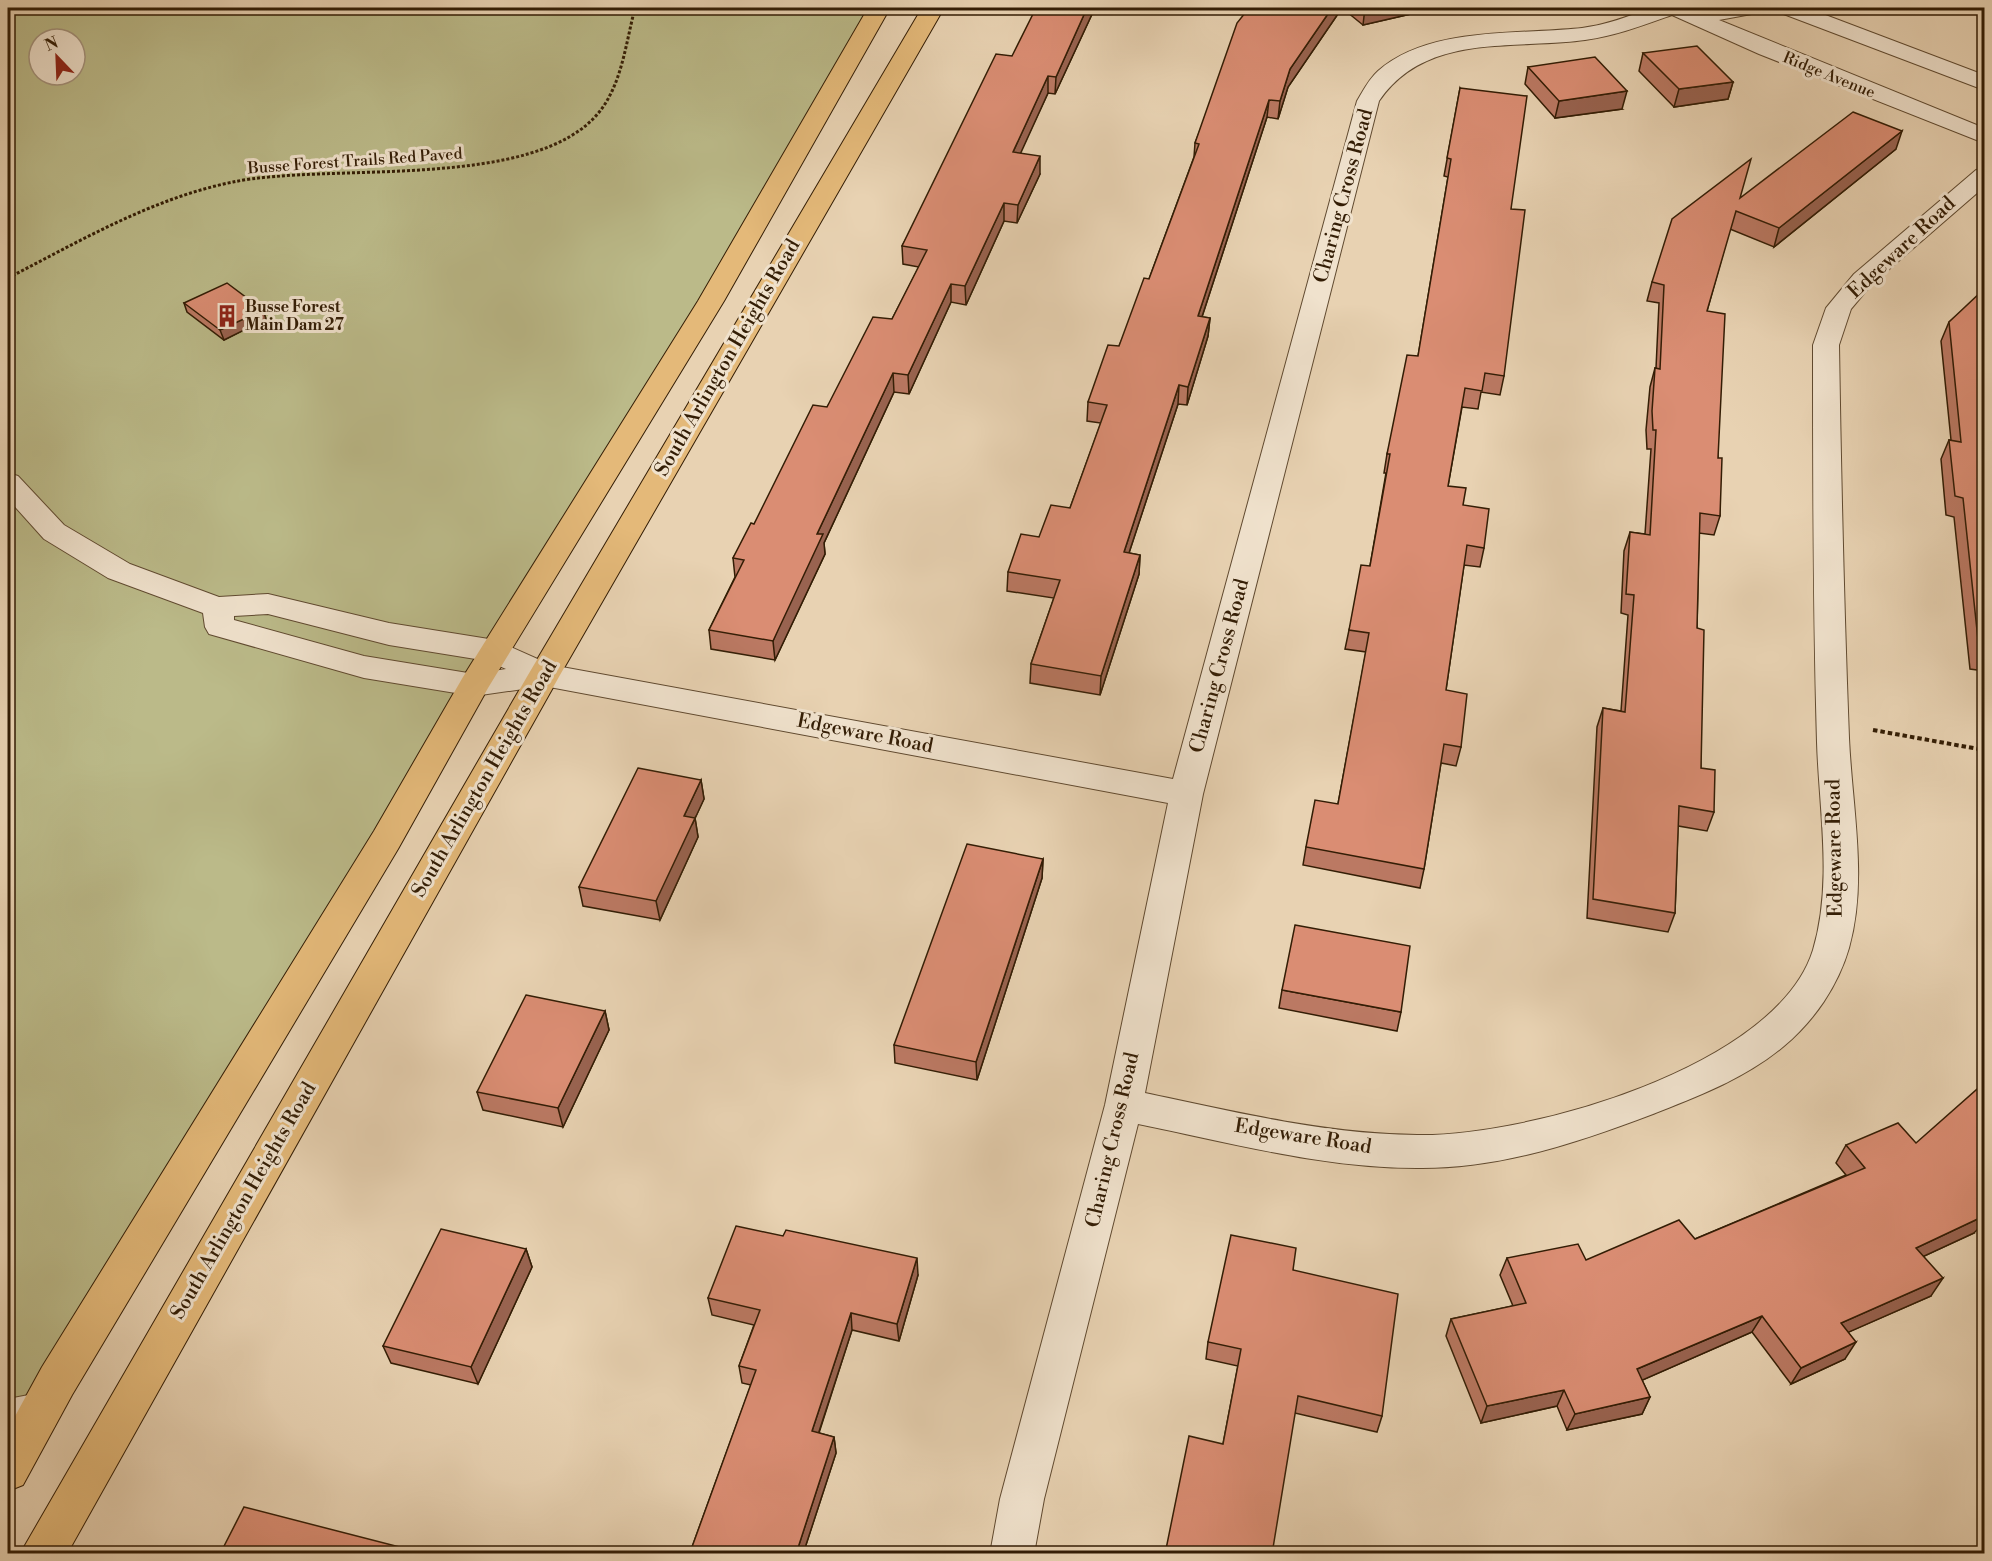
<svg xmlns="http://www.w3.org/2000/svg" width="1992" height="1561" viewBox="0 0 1992 1561" font-family="'Libre Bodoni',serif">
	<style>
		.green { fill: #bbba89; stroke: #776c47; stroke-width: 1.5; fill-rule: evenodd }
		.lines { fill: none; stroke-linecap: round; stroke-linejoin: round }
		.minor-casing { stroke: #604a30; stroke-width: 2 }
		.major-casing { stroke: #331d05; stroke-width: 2 }
		.path-far1 { stroke: #331d05; stroke-width: 3; stroke-dasharray: 3 2; stroke-linecap: butt }
		.path { stroke: #331d05; stroke-width: 4; stroke-dasharray: 4.5 3; stroke-linecap: butt }
		.minor { fill: #f0e2cd; fill-rule: evenodd }
		.major { fill: #e4b979; fill-rule: evenodd }
		.wall { fill: #bb7963; stroke: #331d05; stroke-width: 1.5 }
		.shaded-wall { fill: #996350; stroke: #331d05; stroke-width: 1.5 }
		.building { fill: #da8d73; stroke: #331d05; stroke-width: 1.5 }
		.labels { text-anchor: middle; dominant-baseline: central; stroke-width: 6; stroke-linejoin: round; paint-order: stroke }
		.far-street-label { font-size: 16px; fill: #331d05; stroke: #f0e2cd }
		.far-poi-label { font-size: 16px; font-weight: bold; fill: #331d05; stroke: #f0e2cd; text-anchor: start }
		.street-label { font-size: 20px; fill: #331d05; stroke: #f0e2cd }
	</style>
	<rect width="100%" height="100%" fill="#e8d2b2"/>
	<filter id="stains"><feTurbulence type="fractalNoise" baseFrequency=".00333" numOctaves="4"/><feColorMatrix values="0 0 0 0 .2 0 0 0 0 .09 0 0 0 0 .02 0 0 0 .5 -.17"/></filter>
	<radialGradient id="worn" r=".72"><stop offset=".6" stop-color="#630" stop-opacity="0"/><stop offset="1" stop-color="#630" stop-opacity=".3"/></radialGradient>
	<path class="green" d="M 8,8 L 879,8 L 57,1381 L 8,1470 ZM 39,39 L 75,39 L 75,75 L 39,75 Z"/>
	<g class="lines">
		<g class="minor-casing">
			<g id="minor">
				<path d="M 1652,8 L 1692,8 L 1698,10 L 1759,8 L 1757,13 L 1719,20 L 1984,128 L 1984,143 L 1759,54 L 1672,15 C 1644,25 1615,36 1585,40 C 1513,50 1426,32 1379,101 L 1203,794 L 1145,1093 C 1235,1112 1325,1134 1417,1135 C 1527,1137 1777,1067 1813,950 C 1833,883 1819,810 1817,742 C 1813,610 1813,477 1813,345 L 1826,308 L 1854,274 L 1976,170 L 1984,168 L 1984,187 L 1872,284 L 1851,309 L 1839,345 C 1841,476 1844,607 1849,738 C 1852,807 1868,881 1849,948 C 1838,986 1814,1021 1784,1046 C 1746,1078 1699,1096 1653,1114 C 1579,1142 1503,1168 1422,1168 C 1326,1169 1232,1143 1138,1124 L 1044,1499 L 1034,1554 L 990,1554 L 1000,1499 L 1105,1105 L 1168,803 L 544,686 L 474,696 L 364,678 L 209,634 L 205,627 L 203,613 L 108,578 L 44,539 L 8,499 L 8,473 L 18,476 L 64,525 L 130,564 L 219,597 L 268,594 L 389,623 L 495,640 L 551,665 L 1173,779 L 1357,101 C 1363,91 1369,79 1378,71 C 1429,26 1518,35 1582,28 C 1606,25 1629,16 1652,8 ZM 268,614 L 389,645 L 488,661 L 506,669 L 474,674 L 364,656 L 234,620 L 234,616 Z"/>
				<path d="M 1778,8 L 1807,8 L 1984,75 L 1984,90 L 1781,13 Z"/>
				<path d="M 39,1393 L 54,1399 L 60,1413 L 54,1427 L 8,1439 L 8,1399 Z"/>
			</g>
		</g>
		<g class="major-casing">
			<g id="major">
				<path d="M 868,8 L 890,8 L 724,301 L 488,688 L 398,849 L 72,1395 L 23,1485 L 8,1491 L 8,1429 L 42,1367 L 374,831 L 463,677 L 698,301 Z"/>
				<path d="M 922,8 L 944,8 L 560,675 L 67,1554 L 20,1554 L 528,675 Z"/>
			</g>
		</g>
		<path class="path-far1" d="M 8,278 C 80,241 153,198 233,182 C 329,162 537,192 600,111 C 622,83 626,42 635,8"/>
		<path class="path" d="M 1873,730 L 1984,750"/>
		<use href="#minor" class="minor"/>
		<use href="#major" class="major"/>
	</g>
	<g class="wall">
		<path d="M 1249,8 L 1437,8 L 1363,25 L 1342,8 L 1288,87 L 1278,119 L 1267,117 L 1202,317 L 1210,318 L 1208,336 L 1187,405 L 1178,404 L 1129,553 L 1140,555 L 1139,574 L 1100,695 L 1030,683 L 1031,664 L 1054,598 L 1007,591 L 1008,572 L 1039,537 L 1070,508 L 1101,423 L 1087,421 L 1088,402 L 1119,346 L 1149,279 L 1194,157 L 1195,143 Z"/>
		<path d="M 1093,12 L 1055,94 L 1048,93 L 1020,153 L 1040,174 L 1017,223 L 1004,221 L 966,305 L 951,302 L 909,394 L 894,392 L 824,543 L 825,554 L 775,660 L 711,649 L 709,630 L 735,577 L 733,558 L 827,407 L 892,319 L 919,267 L 903,264 L 902,246 L 1012,56 Z"/>
		<path d="M 1643,53 L 1733,82 L 1728,99 L 1674,107 L 1639,71 Z"/>
		<path d="M 1528,67 L 1622,109 L 1555,118 L 1525,84 Z"/>
		<path d="M 1460,88 L 1511,209 L 1504,376 L 1500,395 L 1481,392 L 1478,409 L 1462,407 L 1448,486 L 1463,505 L 1484,548 L 1480,567 L 1464,565 L 1446,690 L 1461,747 L 1456,766 L 1441,763 L 1424,869 L 1420,888 L 1303,865 L 1306,847 L 1338,804 L 1366,652 L 1345,649 L 1349,630 L 1370,566 L 1386,473 L 1384,473 L 1387,454 L 1418,356 L 1448,177 L 1444,176 Z"/>
		<path d="M 1896,149 L 1774,247 L 1730,229 L 1707,311 L 1718,458 L 1720,516 L 1714,535 L 1699,533 L 1697,628 L 1701,768 L 1714,812 L 1707,831 L 1678,826 L 1675,913 L 1668,932 L 1587,918 L 1597,727 L 1603,708 L 1621,711 L 1628,615 L 1621,613 L 1624,551 L 1630,532 L 1645,534 L 1651,449 L 1647,449 L 1646,430 L 1650,387 L 1655,368 L 1656,368 L 1659,303 L 1647,301 L 1652,282 L 1740,198 Z"/>
		<path d="M 1984,292 L 1984,671 L 1970,669 L 1954,517 L 1946,515 L 1941,459 L 1949,440 L 1951,440 L 1941,341 L 1949,322 Z"/>
		<path d="M 184,303 L 263,310 L 266,319 L 224,340 L 187,312 Z"/>
		<path d="M 701,780 L 704,799 L 695,818 L 698,837 L 660,920 L 583,906 L 579,887 Z"/>
		<path d="M 1043,859 L 1042,878 L 977,1080 L 895,1063 L 894,1045 Z"/>
		<path d="M 1282,990 L 1401,1012 L 1397,1031 L 1279,1008 Z"/>
		<path d="M 605,1011 L 609,1030 L 563,1127 L 483,1110 L 477,1092 Z"/>
		<path d="M 1846,1145 L 1974,1233 L 1924,1256 L 1931,1296 L 1848,1332 L 1845,1359 L 1791,1384 L 1752,1332 L 1642,1380 L 1650,1397 L 1642,1414 L 1567,1430 L 1557,1406 L 1481,1423 L 1446,1336 L 1451,1319 L 1513,1306 L 1500,1275 L 1507,1258 L 1586,1260 L 1695,1239 L 1846,1175 L 1836,1163 Z"/>
		<path d="M 526,1249 L 532,1267 L 478,1384 L 391,1363 L 383,1346 Z"/>
		<path d="M 1293,1270 L 1382,1416 L 1377,1432 L 1295,1413 L 1223,1444 L 1238,1366 L 1206,1359 L 1208,1342 Z"/>
		<path d="M 918,1275 L 899,1341 L 852,1330 L 819,1433 L 834,1437 L 836,1453 L 803,1554 L 693,1554 L 692,1547 L 751,1385 L 742,1383 L 739,1366 L 754,1325 L 712,1315 L 708,1298 Z"/>
	</g>
	<g class="shaded-wall">
		<path d="M 1087,8 L 1093,8 L 1093,12 L 1055,94 L 1056,77 Z"/>
		<path d="M 1332,8 L 1342,8 L 1288,87 L 1278,119 L 1280,101 L 1290,69 Z"/>
		<path d="M 1365,8 L 1437,8 L 1363,25 Z"/>
		<path d="M 1048,76 L 1048,93 L 1013,170 L 1013,152 Z"/>
		<path d="M 1733,82 L 1728,99 L 1674,107 L 1679,89 Z"/>
		<path d="M 1627,91 L 1622,109 L 1555,118 L 1559,101 Z"/>
		<path d="M 1269,100 L 1267,117 L 1196,335 L 1198,316 Z"/>
		<path d="M 1902,131 L 1896,149 L 1774,247 L 1779,228 Z"/>
		<path d="M 1040,156 L 1040,174 L 1017,223 L 1018,205 Z"/>
		<path d="M 1004,203 L 1004,221 L 966,305 L 965,286 Z"/>
		<path d="M 951,284 L 951,302 L 909,394 L 908,375 Z"/>
		<path d="M 263,310 L 266,319 L 224,340 L 220,330 Z"/>
		<path d="M 1210,318 L 1208,336 L 1187,405 L 1188,387 Z"/>
		<path d="M 893,373 L 894,392 L 824,543 L 825,554 L 775,660 L 773,641 L 817,534 Z"/>
		<path d="M 1179,385 L 1178,404 L 1123,571 L 1124,552 Z"/>
		<path d="M 1140,555 L 1139,574 L 1100,695 L 1101,676 Z"/>
		<path d="M 701,780 L 704,799 L 692,825 L 695,818 L 698,837 L 660,920 L 656,901 L 684,816 Z"/>
		<path d="M 1043,859 L 1042,878 L 977,1080 L 976,1062 Z"/>
		<path d="M 605,1011 L 609,1030 L 563,1127 L 558,1108 Z"/>
		<path d="M 1984,1216 L 1984,1223 L 1974,1233 L 1905,1265 L 1916,1248 Z"/>
		<path d="M 526,1249 L 532,1267 L 478,1384 L 471,1367 Z"/>
		<path d="M 917,1258 L 918,1275 L 899,1341 L 897,1324 Z"/>
		<path d="M 1943,1278 L 1931,1296 L 1831,1340 L 1841,1323 Z"/>
		<path d="M 851,1313 L 852,1330 L 814,1447 L 812,1431 Z"/>
		<path d="M 1762,1316 L 1752,1332 L 1629,1386 L 1637,1369 Z"/>
		<path d="M 1856,1342 L 1845,1359 L 1791,1384 L 1801,1368 Z"/>
		<path d="M 1564,1390 L 1557,1406 L 1481,1423 L 1487,1406 Z"/>
		<path d="M 1650,1397 L 1642,1414 L 1567,1430 L 1575,1414 Z"/>
		<path d="M 834,1437 L 836,1453 L 803,1554 L 796,1554 Z"/>
	</g>
	<g class="building">
		<path d="M 1036,8 L 1087,8 L 1056,77 L 1048,76 L 1013,152 L 1040,156 L 1018,205 L 1004,203 L 965,286 L 951,284 L 908,375 L 893,373 L 817,534 L 823,534 L 773,641 L 709,630 L 744,560 L 733,558 L 751,523 L 754,524 L 813,405 L 827,407 L 873,317 L 892,319 L 927,250 L 902,246 L 996,54 L 1012,56 Z"/>
		<path d="M 1249,8 L 1332,8 L 1290,69 L 1280,101 L 1269,100 L 1198,316 L 1210,318 L 1188,387 L 1179,385 L 1124,552 L 1140,555 L 1101,676 L 1031,664 L 1060,580 L 1008,572 L 1021,534 L 1039,537 L 1051,505 L 1070,508 L 1107,405 L 1088,402 L 1108,345 L 1119,346 L 1144,278 L 1149,279 L 1199,144 L 1195,143 L 1237,23 Z"/>
		<path d="M 1697,46 L 1733,82 L 1679,89 L 1643,53 Z"/>
		<path d="M 1595,57 L 1627,91 L 1559,101 L 1528,67 Z"/>
		<path d="M 1460,88 L 1527,96 L 1511,209 L 1525,210 L 1504,376 L 1485,373 L 1482,391 L 1465,388 L 1448,486 L 1466,488 L 1463,505 L 1489,509 L 1484,548 L 1467,545 L 1446,690 L 1467,694 L 1461,747 L 1444,744 L 1424,869 L 1306,847 L 1315,800 L 1338,804 L 1369,633 L 1349,630 L 1361,565 L 1370,566 L 1390,454 L 1387,454 L 1407,355 L 1418,356 L 1451,159 L 1447,158 Z"/>
		<path d="M 1853,112 L 1902,131 L 1779,228 L 1736,211 L 1707,311 L 1725,314 L 1718,458 L 1722,458 L 1720,516 L 1700,513 L 1697,628 L 1704,630 L 1701,768 L 1715,770 L 1714,812 L 1679,806 L 1675,913 L 1593,899 L 1603,708 L 1625,712 L 1634,595 L 1626,594 L 1630,532 L 1650,535 L 1656,430 L 1653,430 L 1652,411 L 1655,368 L 1660,369 L 1664,285 L 1652,282 L 1672,219 L 1751,159 L 1740,198 Z"/>
		<path d="M 227,283 L 263,310 L 220,330 L 184,303 Z"/>
		<path d="M 1982,291 L 1984,292 L 1984,650 L 1979,649 L 1963,498 L 1955,496 L 1949,440 L 1961,442 L 1949,322 Z"/>
		<path d="M 638,768 L 701,780 L 684,816 L 695,818 L 656,901 L 579,887 Z"/>
		<path d="M 967,844 L 1043,859 L 976,1062 L 894,1045 Z"/>
		<path d="M 1295,925 L 1410,946 L 1401,1012 L 1282,990 Z"/>
		<path d="M 526,995 L 605,1011 L 558,1108 L 477,1092 Z"/>
		<path d="M 1984,1083 L 1984,1216 L 1916,1248 L 1943,1278 L 1841,1323 L 1856,1342 L 1801,1368 L 1762,1316 L 1637,1369 L 1650,1397 L 1575,1414 L 1564,1390 L 1487,1406 L 1451,1319 L 1526,1303 L 1507,1258 L 1578,1244 L 1586,1260 L 1679,1220 L 1695,1239 L 1865,1168 L 1846,1145 L 1898,1123 L 1916,1143 Z"/>
		<path d="M 736,1226 L 783,1236 L 786,1230 L 917,1258 L 897,1324 L 851,1313 L 812,1431 L 834,1437 L 796,1554 L 717,1554 L 692,1547 L 756,1370 L 739,1366 L 760,1310 L 708,1298 Z"/>
		<path d="M 441,1229 L 526,1249 L 471,1367 L 383,1346 Z"/>
		<path d="M 1231,1235 L 1296,1248 L 1293,1270 L 1398,1294 L 1382,1416 L 1298,1396 L 1272,1554 L 1165,1554 L 1189,1436 L 1223,1444 L 1241,1349 L 1208,1342 Z"/>
		<path d="M 244,1507 L 419,1552 L 418,1554 L 220,1554 Z"/>
	</g>
	<defs>
		<g id="building-bare" transform="scale(1.8)"><path d="M-4-6H4V6H1V3H-1V6H-4ZM-2.5-4.3h1.7v1.8h-1.7ZM.8-4.3h1.7v1.8H.8ZM-2.5-1h1.7V.8h-1.7ZM.8-1h1.7V.8H.8Z" fill="#8f2418" stroke="#f0e2cd" stroke-width="2.5" paint-order="stroke"/></g>
	</defs>
	<g fill-rule="evenodd">
		<use href="#building-bare" x="227" y="316"/>
	</g>
	<g class="labels">
		<g class="far-street-label">
			<text transform="translate(1829 75) rotate(22)">Ridge Avenue</text>
			<text transform="translate(355 161) rotate(-4)">Busse Forest Trails Red Paved</text>
		</g>
		<g class="far-poi-label">
			<text x="245" y="307">Busse Forest<tspan x="245" dy="18">Main Dam 27</tspan></text>
		</g>
		<g class="street-label">
			<text transform="translate(1344 196) rotate(-75)">Charing Cross Road</text>
			<text transform="translate(1902 248) rotate(-43)">Edgeware Road</text>
			<text transform="translate(728 358) rotate(-60)">South Arlington Heights Road</text>
			<text transform="translate(1220 666) rotate(-75)">Charing Cross Road</text>
			<text transform="translate(865 734) rotate(11)">Edgeware Road</text>
			<text transform="translate(485 779) rotate(-60)">South Arlington Heights Road</text>
			<text transform="translate(1835 848) rotate(-91)">Edgeware Road</text>
			<text transform="translate(1303 1137) rotate(9)">Edgeware Road</text>
			<text transform="translate(1113 1140) rotate(-77)">Charing Cross Road</text>
			<text transform="translate(244 1201) rotate(-60)">South Arlington Heights Road</text>
		</g>
	</g>
	<rect width="1992" height="1561" fill="none" stroke="#e8d2b2" stroke-width="30"/>
	<rect x="9" y="9" width="1974" height="1543" fill="none" stroke="#331d05" stroke-width="3"/>
	<rect x="15" y="15" width="1962" height="1531" fill="none" stroke="#331d05" stroke-width="1.5"/>
	<g transform="translate(57 57) rotate(337)"><circle r="28" fill="#f0e2cd" stroke="#a4937d" stroke-width="1.5"/>
	<path d="M0-4.5L10 22L0 15L-10 22Z" fill="#8f2418"/>
	<text y="-9" font-size="16" font-weight="bold" text-anchor="middle" fill="#331d05">N</text>
	</g>
	<rect width="100%" height="100%" filter="url(#stains)"/>
	<rect width="100%" height="100%" fill="url(#worn)"/>
</svg>
